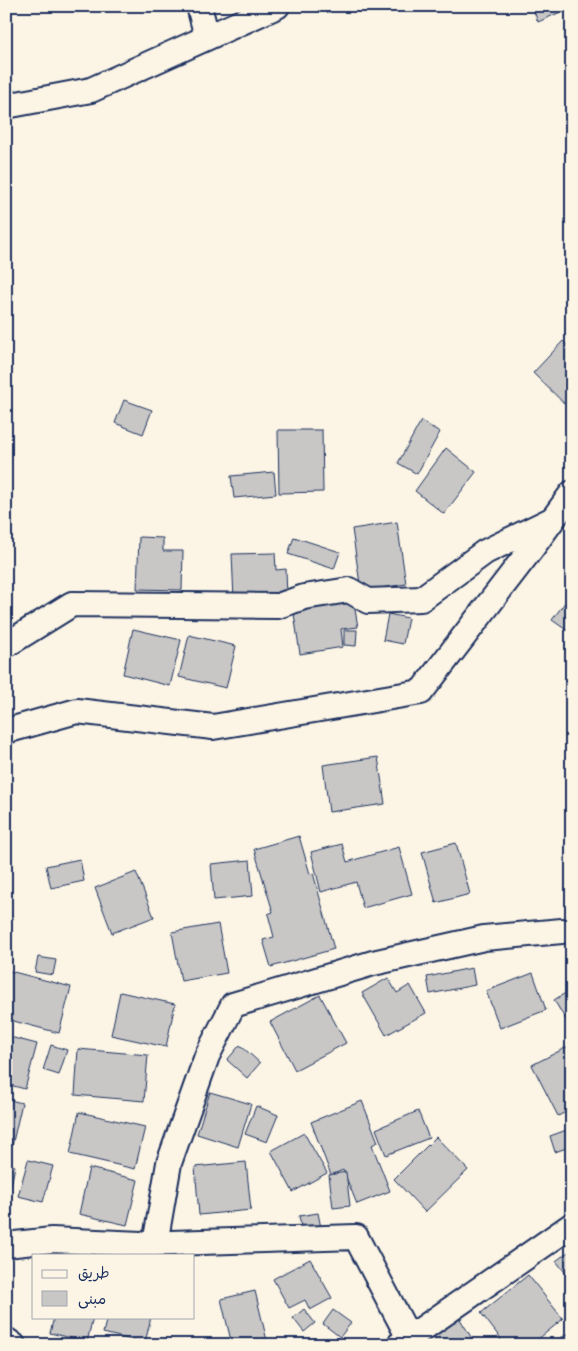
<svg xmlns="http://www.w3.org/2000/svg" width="578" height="1351" viewBox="0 0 578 1351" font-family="Pangolin,'Playpen Sans Arabic',sans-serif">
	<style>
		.building { fill: #c8c7c6; stroke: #1b2f5e }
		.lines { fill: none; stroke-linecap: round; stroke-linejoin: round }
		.minor-casing { stroke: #1b2f5e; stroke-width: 28 }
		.minor { stroke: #fcf5e5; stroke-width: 24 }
	</style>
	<rect width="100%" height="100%" fill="#fcf5e5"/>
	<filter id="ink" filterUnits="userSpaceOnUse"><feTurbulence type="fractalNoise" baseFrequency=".02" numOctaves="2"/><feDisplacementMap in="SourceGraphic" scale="10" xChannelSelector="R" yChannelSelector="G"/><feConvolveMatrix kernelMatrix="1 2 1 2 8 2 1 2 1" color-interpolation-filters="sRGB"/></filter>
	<g filter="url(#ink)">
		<g class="building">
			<path d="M 532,6 L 572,6 L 572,7 L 538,22 Z"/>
			<path d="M 563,341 L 572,350 L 572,411 L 533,373 Z"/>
			<path d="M 124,400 L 152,410 L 143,434 L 115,423 Z"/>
			<path d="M 421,421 L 440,432 L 417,474 L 398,463 Z"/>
			<path d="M 278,430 L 322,430 L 323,492 L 279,493 Z"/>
			<path d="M 446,448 L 476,472 L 444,514 L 415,491 Z"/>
			<path d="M 274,472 L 276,494 L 234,498 L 231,476 Z"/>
			<path d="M 397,522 L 406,584 L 361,591 L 352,529 Z"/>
			<path d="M 139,537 L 163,538 L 163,551 L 183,551 L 182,590 L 137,589 Z"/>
			<path d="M 294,537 L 340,552 L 334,569 L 288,554 Z"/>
			<path d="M 275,553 L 276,570 L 286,569 L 287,598 L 234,600 L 232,554 Z"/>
			<path d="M 572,593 L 572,634 L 552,620 Z"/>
			<path d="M 353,598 L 358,627 L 341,629 L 343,647 L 300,654 L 293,607 Z"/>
			<path d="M 388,614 L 408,618 L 403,644 L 383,640 Z"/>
			<path d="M 133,629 L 181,640 L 170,686 L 123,674 Z"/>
			<path d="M 344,630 L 357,630 L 356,646 L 344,645 Z"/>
			<path d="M 189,635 L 236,646 L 226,688 L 179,677 Z"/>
			<path d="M 378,757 L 385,804 L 329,812 L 323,765 Z"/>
			<path d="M 299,836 L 310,874 L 313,873 L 334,949 L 271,967 L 263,940 L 274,937 L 268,914 L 273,912 L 254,849 Z"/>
			<path d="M 456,843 L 470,894 L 436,903 L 422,852 Z"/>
			<path d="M 342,844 L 347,862 L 399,847 L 412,894 L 363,908 L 356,882 L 321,892 L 311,852 Z"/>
			<path d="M 80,859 L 84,881 L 51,888 L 46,866 Z"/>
			<path d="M 250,860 L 253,896 L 214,900 L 211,864 Z"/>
			<path d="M 136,872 L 154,917 L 112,933 L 95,888 Z"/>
			<path d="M 218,924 L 227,973 L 181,981 L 172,932 Z"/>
			<path d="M 38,957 L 56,960 L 53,975 L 35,972 Z"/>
			<path d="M 472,968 L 475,985 L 430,994 L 427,977 Z"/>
			<path d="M 6,970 L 71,987 L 59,1033 L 6,1019 Z"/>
			<path d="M 533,973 L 546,1010 L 500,1028 L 486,991 Z"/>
			<path d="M 388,978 L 397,993 L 410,985 L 426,1013 L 386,1035 L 362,993 Z"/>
			<path d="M 572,989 L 572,1030 L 554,1000 Z"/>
			<path d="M 120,992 L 175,1004 L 166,1047 L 111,1035 Z"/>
			<path d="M 320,995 L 346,1043 L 295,1070 L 270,1022 Z"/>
			<path d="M 6,1036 L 37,1044 L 25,1089 L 6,1084 Z"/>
			<path d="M 51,1045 L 67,1050 L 59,1075 L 43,1070 Z"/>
			<path d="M 240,1045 L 260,1063 L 247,1078 L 227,1060 Z"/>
			<path d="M 571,1045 L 572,1109 L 558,1116 L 532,1065 Z"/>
			<path d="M 78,1049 L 148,1055 L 144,1101 L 75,1095 Z"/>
			<path d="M 210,1092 L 251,1104 L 238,1147 L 197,1134 Z"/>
			<path d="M 6,1099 L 22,1103 L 12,1146 L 6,1145 Z"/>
			<path d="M 362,1101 L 378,1142 L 372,1145 L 390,1191 L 357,1204 L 343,1170 L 331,1175 L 311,1122 Z"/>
			<path d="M 256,1106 L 278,1115 L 267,1142 L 245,1134 Z"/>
			<path d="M 418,1111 L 429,1138 L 386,1155 L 376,1129 Z"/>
			<path d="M 79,1112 L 145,1127 L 135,1169 L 70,1154 Z"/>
			<path d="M 572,1128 L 572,1146 L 555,1152 L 550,1136 Z"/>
			<path d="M 304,1133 L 327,1173 L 293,1192 L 271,1151 Z"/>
			<path d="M 436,1137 L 468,1170 L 425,1212 L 394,1179 Z"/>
			<path d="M 28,1160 L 53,1166 L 43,1202 L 18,1196 Z"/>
			<path d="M 246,1162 L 251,1210 L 199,1215 L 195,1167 Z"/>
			<path d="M 6,1164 L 15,1166 L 7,1206 L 6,1206 Z"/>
			<path d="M 89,1168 L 138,1180 L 127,1225 L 79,1214 Z"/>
			<path d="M 346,1172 L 350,1206 L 333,1208 L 329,1175 Z"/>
			<path d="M 318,1213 L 321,1228 L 302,1231 L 299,1216 Z"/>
			<path d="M 572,1249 L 572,1281 L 556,1261 Z"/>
			<path d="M 310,1259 L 332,1298 L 310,1310 L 305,1300 L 289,1308 L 273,1279 Z"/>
			<path d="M 528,1275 L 563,1319 L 531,1345 L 494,1345 L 501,1339 L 481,1313 Z"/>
			<path d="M 255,1291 L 268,1345 L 232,1345 L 221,1299 Z"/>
			<path d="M 304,1309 L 315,1323 L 304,1332 L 293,1318 Z"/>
			<path d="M 333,1310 L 351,1323 L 340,1337 L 323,1324 Z"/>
			<path d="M 54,1317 L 93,1317 L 87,1342 L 50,1333 Z"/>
			<path d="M 107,1317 L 151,1317 L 145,1343 L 103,1333 Z"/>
			<path d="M 460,1319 L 476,1345 L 423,1345 L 422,1343 Z"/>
			<path d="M 569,1333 L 572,1337 L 572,1345 L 549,1345 Z"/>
		</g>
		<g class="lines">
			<g class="minor-casing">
				<g id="minor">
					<path d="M 199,6 L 207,37"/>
					<path d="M 6,106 L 91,90 L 277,6"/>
					<path d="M 6,645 L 72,604 L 278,606 L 304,597 L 349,590 L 368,601 L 421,599 L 485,552 L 551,520"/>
					<path d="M 6,731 L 77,711 L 213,727 L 421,692 L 532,548 L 572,493"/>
					<path d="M 155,1244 L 169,1163 L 207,1056 L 233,1005 L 373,963 L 484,938 L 562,931"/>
					<path d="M 6,1245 L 52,1240 L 141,1244 L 356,1237 L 409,1338"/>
					<path d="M 6,1340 L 13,1345"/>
					<path d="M 399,1345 L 572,1225"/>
				</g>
			</g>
			<use href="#minor" class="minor"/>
		</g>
	</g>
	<rect width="578" height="1351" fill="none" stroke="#fcf5e5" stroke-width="25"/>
	<rect x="12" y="12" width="553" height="1326" fill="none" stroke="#1b2f5e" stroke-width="2" filter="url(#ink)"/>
	<rect x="32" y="1254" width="162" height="65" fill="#fcf5e5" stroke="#a2a6af"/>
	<rect x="42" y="1270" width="25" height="8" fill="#fcf5e5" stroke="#a2a6af"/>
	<text x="78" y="1278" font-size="15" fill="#1b2f5e">طريق</text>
	<rect x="42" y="1291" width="25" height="15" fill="#c8c7c6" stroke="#a2a6af"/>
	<text x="78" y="1304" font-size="15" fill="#1b2f5e">مبنى</text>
</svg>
